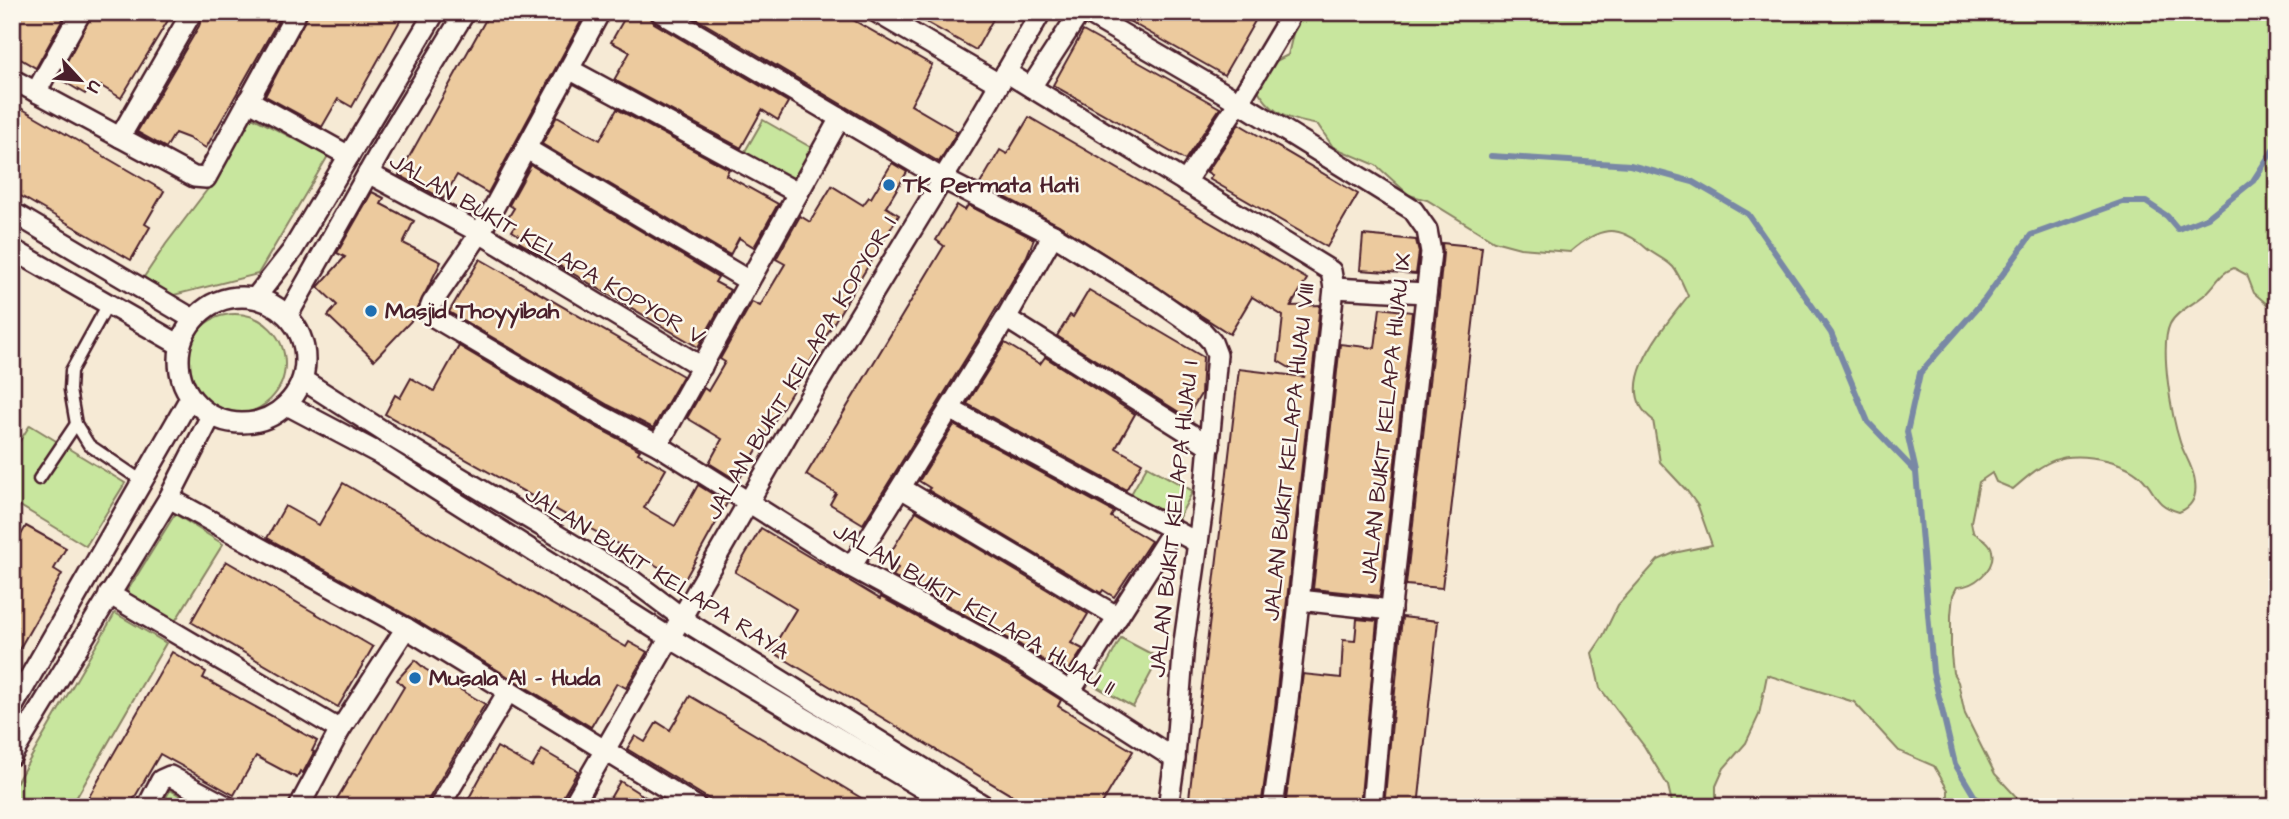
<svg xmlns="http://www.w3.org/2000/svg" width="2289" height="819" viewBox="0 0 2289 819" font-family="'Architects Daughter',sans-serif">
	<style>
		.green { fill: #c8e69e; stroke: #898264; stroke-width: 2 }
		.lines { fill: none; stroke-linecap: round; stroke-linejoin: round }
		.stream { stroke: #7988a5; stroke-width: 6 }
		.building { fill: #ecca9e; stroke: #4a1f2b; stroke-width: 2 }
		.service-casing { stroke: #4a1f2b; stroke-width: 15 }
		.minor-casing { stroke: #4a1f2b; stroke-width: 24 }
		.service { stroke: #fbf7ec; stroke-width: 10 }
		.minor { stroke: #fbf7ec; stroke-width: 19 }
		.poi-dot { fill: #1f6fb2; stroke: #fbf7ec; stroke-width: 2.5 }
		.labels { text-anchor: middle; dominant-baseline: central; stroke-width: 5; stroke-linejoin: round; paint-order: stroke }
		.poi-label { font-size: 23px; font-weight: bold; fill: #4a1f2b; stroke: #fbf7ec; text-anchor: start }
		.street-label { font-size: 23px; fill: #4a1f2b; stroke: #fbf7ec }
	</style>
	<rect width="100%" height="100%" fill="#f6ead5"/>
	<filter id="ink" filterUnits="userSpaceOnUse"><feTurbulence type="fractalNoise" baseFrequency=".0143" numOctaves="2"/><feDisplacementMap in="SourceGraphic" scale="14" xChannelSelector="R" yChannelSelector="G"/><feConvolveMatrix kernelMatrix="1 2 1 2 8 2 1 2 1" color-interpolation-filters="sRGB"/></filter>
	<g filter="url(#ink)">
		<g class="green">
			<path d="M 1298,12 L 2277,12 L 2277,300 L 2268,305 L 2254,293 L 2247,275 L 2234,268 C 2219,273 2215,287 2203,296 C 2192,305 2176,312 2170,324 C 2159,347 2172,417 2180,442 C 2184,455 2194,468 2195,482 C 2197,496 2192,507 2179,512 C 2152,504 2158,493 2140,476 C 2131,467 2118,463 2106,460 C 2061,450 2046,460 2013,489 L 1996,482 L 1992,473 L 1979,482 L 1971,522 L 1973,532 C 1980,537 1991,542 1992,551 C 1996,570 1973,587 1957,587 L 1953,595 L 1951,615 L 1951,654 L 1953,673 L 1958,682 L 1965,714 L 1995,774 L 2021,802 L 2029,807 L 1948,807 L 1948,790 L 1934,766 L 1899,751 L 1854,702 L 1767,675 L 1759,715 L 1746,743 L 1724,768 L 1716,786 L 1716,807 L 1673,807 L 1668,786 L 1644,746 L 1600,688 L 1592,653 L 1602,638 L 1618,605 L 1658,560 L 1674,553 L 1712,545 L 1698,506 L 1687,491 L 1660,462 L 1653,420 C 1609,387 1666,325 1688,296 C 1684,287 1679,274 1673,267 C 1666,259 1654,255 1646,248 C 1616,222 1598,228 1570,252 L 1520,248 L 1494,241 L 1427,200 L 1409,195 L 1376,165 L 1333,147 L 1318,125 C 1287,119 1271,115 1255,85 L 1266,66 L 1288,55 Z"/>
			<path d="M 252,117 L 328,156 L 258,274 L 170,296 L 144,277 L 166,244 L 210,186 Z"/>
			<path d="M 763,120 L 812,148 L 793,181 L 744,153 Z"/>
			<circle cx="235" cy="364" r="50"/>
			<path d="M 30,425 L 125,483 L 86,546 L 12,501 L 12,453 Z"/>
			<path d="M 1147,466 L 1193,491 L 1174,527 L 1127,501 Z"/>
			<path d="M 175,514 L 223,544 L 174,623 L 126,593 Z"/>
			<path d="M 115,613 L 166,643 L 71,807 L 12,807 L 12,790 Z"/>
			<path d="M 1121,638 L 1159,658 L 1133,707 L 1095,686 Z"/>
			<path d="M 170,790 L 200,807 L 161,807 Z"/>
		</g>
		<g class="lines">
			<g class="stream">
				<path d="M 1491,156 L 1630,165 L 1693,182 L 1748,214 L 1831,333 L 1868,422 L 1915,471"/>
				<path d="M 1981,807 L 1955,764 L 1933,672 L 1916,472 L 1907,432 L 1920,373 L 1985,299 L 2031,235 L 2123,202 L 2146,202 L 2167,216 L 2178,229 L 2208,217 L 2253,181 L 2277,144"/>
			</g>
		</g>
		<g class="building">
			<path d="M 12,12 L 67,12 L 36,68 L 12,54 Z"/>
			<path d="M 93,12 L 173,12 L 121,98 L 101,86 L 89,88 L 85,94 L 58,78 Z"/>
			<path d="M 204,12 L 283,12 L 206,148 L 188,138 L 175,133 L 166,148 L 137,132 L 199,26 Z"/>
			<path d="M 309,12 L 405,12 L 352,107 L 338,99 L 322,127 L 265,96 Z"/>
			<path d="M 490,12 L 586,12 L 488,193 L 457,175 L 443,199 L 399,175 Z"/>
			<path d="M 628,12 L 648,12 L 654,23 L 788,102 L 778,120 L 762,110 L 741,148 L 614,80 L 630,52 L 611,42 Z"/>
			<path d="M 685,12 L 839,12 L 932,65 L 911,105 L 957,132 L 939,162 Z"/>
			<path d="M 908,12 L 997,12 L 976,50 Z"/>
			<path d="M 1113,12 L 1239,12 L 1255,21 L 1224,75 Z"/>
			<path d="M 1083,31 L 1220,108 L 1185,160 L 1053,85 Z"/>
			<path d="M 12,103 L 164,191 L 145,224 L 150,227 L 131,260 L 12,191 Z"/>
			<path d="M 617,109 L 729,169 L 726,175 L 778,204 L 754,247 L 739,238 L 730,255 L 542,144 L 557,116 L 600,140 Z"/>
			<path d="M 1029,117 L 1307,279 L 1291,306 L 1320,305 L 1275,707 L 1261,807 L 1188,807 L 1239,369 L 1305,377 L 1278,361 L 1283,316 L 1252,297 L 1230,334 L 1059,225 L 980,184 L 1000,150 L 1007,154 Z"/>
			<path d="M 1239,124 L 1358,194 L 1327,247 L 1209,179 L 1212,175 L 1207,172 Z"/>
			<path d="M 892,163 L 907,172 L 886,207 L 899,215 L 738,481 L 709,463 L 722,439 L 687,418 L 704,388 L 708,391 L 725,362 L 720,359 L 752,302 L 760,306 L 785,264 L 776,259 L 800,216 L 810,222 L 832,186 L 863,205 L 869,197 L 871,198 Z"/>
			<path d="M 531,165 L 718,277 L 715,282 L 730,290 L 698,347 L 519,242 L 522,237 L 512,231 L 517,223 L 508,218 L 514,208 L 509,205 Z"/>
			<path d="M 372,192 L 384,198 L 381,204 L 414,221 L 403,243 L 441,262 L 411,321 L 374,360 L 328,316 L 337,305 L 318,287 L 345,257 L 337,253 Z"/>
			<path d="M 957,205 L 965,210 L 968,205 L 1034,239 L 1027,256 L 983,331 L 863,524 L 830,504 L 836,493 L 806,475 L 944,246 L 936,240 Z"/>
			<path d="M 1363,235 L 1416,240 L 1419,252 L 1416,274 L 1360,270 Z"/>
			<path d="M 1442,243 L 1482,247 L 1442,588 L 1406,585 L 1439,295 L 1443,253 Z"/>
			<path d="M 480,259 L 683,376 L 653,428 L 608,405 L 449,312 Z"/>
			<path d="M 1089,290 L 1203,357 L 1201,394 L 1187,417 L 1057,336 L 1070,315 L 1073,317 Z"/>
			<path d="M 1380,308 L 1412,312 L 1380,596 L 1313,589 L 1340,344 L 1375,348 Z"/>
			<path d="M 1005,343 L 1040,364 L 1045,357 L 1135,414 L 1116,448 L 1142,463 L 1126,490 L 967,404 Z"/>
			<path d="M 459,346 L 596,427 L 640,450 L 638,453 L 666,469 L 644,508 L 675,526 L 698,485 L 727,503 L 684,581 L 385,414 L 395,395 L 400,398 L 411,378 L 434,391 Z"/>
			<path d="M 954,425 L 1114,512 L 1111,517 L 1151,541 L 1114,597 L 1103,590 L 1101,593 L 928,490 L 930,488 L 919,481 Z"/>
			<path d="M 343,483 L 626,647 L 629,642 L 647,652 L 626,688 L 617,683 L 591,727 L 412,618 L 267,538 L 285,506 L 319,525 Z"/>
			<path d="M 916,511 L 1088,614 L 1071,643 L 1083,649 L 1066,675 L 1019,644 L 893,576 L 898,568 L 886,560 Z"/>
			<path d="M 26,526 L 66,548 L 54,569 L 62,574 L 12,662 L 12,551 Z"/>
			<path d="M 761,528 L 880,599 L 881,597 L 1007,666 L 1061,700 L 1058,706 L 1133,751 L 1100,807 L 1031,807 L 771,651 L 796,609 L 735,572 Z"/>
			<path d="M 226,561 L 373,647 L 338,707 L 191,622 Z"/>
			<path d="M 1402,617 L 1438,621 L 1418,807 L 1384,807 Z"/>
			<path d="M 1357,619 L 1377,621 L 1360,807 L 1285,807 L 1303,674 L 1341,678 L 1343,640 L 1355,641 Z"/>
			<path d="M 172,652 L 206,672 L 203,678 L 317,741 L 312,751 L 314,752 L 303,773 L 300,771 L 297,778 L 256,756 L 234,795 L 160,754 L 129,807 L 83,807 Z"/>
			<path d="M 415,660 L 425,669 L 485,704 L 424,807 L 332,807 L 404,687 L 397,680 Z"/>
			<path d="M 690,696 L 815,770 L 876,807 L 722,807 L 627,749 L 635,736 L 645,742 L 657,722 L 670,730 Z"/>
			<path d="M 497,747 L 532,767 L 542,750 L 578,771 L 557,807 L 464,807 Z"/>
			<path d="M 620,781 L 661,807 L 605,807 Z"/>
		</g>
		<g class="lines">
			<g class="service-casing">
				<g id="service">
					<path d="M 108,304 L 71,371 L 70,390 L 76,424 L 89,445 L 142,481"/>
					<path d="M 39,479 L 76,424"/>
				</g>
			</g>
			<g class="minor-casing">
				<g id="minor">
					<path d="M 600,12 L 480,233 L 432,303 L 429,311 L 432,316 L 602,416 L 658,445 L 851,567 L 1013,655 L 1175,759"/>
					<path d="M 660,12 L 943,179 L 1053,235 L 1153,297 L 1203,332 L 1212,342 L 1217,355 L 1204,500 L 1184,642 L 1175,759 L 1168,807"/>
					<path d="M 876,12 L 999,84"/>
					<path d="M 1085,12 L 1239,102 L 1413,210 L 1427,230 L 1431,252 L 1384,669 L 1372,807"/>
					<path d="M 569,69 L 798,193"/>
					<path d="M 1006,72 L 1331,271 L 1334,288 L 1287,709 L 1273,807"/>
					<path d="M 12,79 L 194,177 L 206,178 L 297,12"/>
					<path d="M 1031,87 L 1080,12"/>
					<path d="M 36,92 L 81,12"/>
					<path d="M 248,100 L 349,156"/>
					<path d="M 120,137 L 192,12"/>
					<path d="M 527,149 L 749,281"/>
					<path d="M 368,173 L 480,233 L 702,367"/>
					<path d="M 1185,182 L 1239,102 L 1288,20"/>
					<path d="M 12,212 L 193,319"/>
					<path d="M 12,249 L 180,345"/>
					<path d="M 1334,288 L 1426,293"/>
					<path d="M 256,297 L 292,251 L 435,12"/>
					<circle cx="242" cy="360" r="63"/>
					<path d="M 288,315 L 388,138 L 465,12"/>
					<path d="M 1006,318 L 1210,446"/>
					<path d="M 303,380 L 394,438 L 632,580 L 693,626 L 986,807"/>
					<path d="M 287,405 L 380,454 L 670,638 L 954,807"/>
					<path d="M 950,409 L 1198,543"/>
					<path d="M 658,445 L 840,118"/>
					<path d="M 901,488 L 1118,617"/>
					<path d="M 169,498 L 406,628 L 697,807"/>
					<path d="M 851,567 L 1006,318 L 1053,235"/>
					<path d="M 109,594 L 340,730"/>
					<path d="M 1299,600 L 1391,610"/>
					<path d="M 1070,692 L 1173,530"/>
					<path d="M 12,708 L 190,398"/>
					<path d="M 12,755 L 169,498 L 211,416"/>
					<path d="M 147,807 L 161,780 L 170,776 L 228,807"/>
					<path d="M 299,807 L 340,730 L 406,628"/>
					<path d="M 439,807 L 509,690"/>
					<path d="M 572,807 L 797,418 L 975,126 L 1041,12"/>
				</g>
			</g>
			<use href="#service" class="service"/>
			<use href="#minor" class="minor"/>
		</g>
	</g>
	<g class="poi-dot">
		<circle cx="889" cy="185" r="7"/>
		<circle cx="371" cy="311" r="7"/>
		<circle cx="415" cy="678" r="7"/>
	</g>
	<g class="labels">
		<g class="poi-label">
			<text x="903" y="185">TK Permata Hati</text>
			<text x="385" y="311">Masjid Thoyyibah</text>
			<text x="429" y="678">Musala Al - Huda</text>
		</g>
		<g class="street-label">
			<text transform="translate(547 249) rotate(30)">JALAN BUKIT KELAPA KOPYOR V</text>
			<text transform="translate(801 368) rotate(-59)">JALAN BUKIT KELAPA KOPYOR I</text>
			<text transform="translate(1386 418) rotate(-84)">JALAN BUKIT KELAPA HIJAU IX</text>
			<text transform="translate(1289 452) rotate(-84)">JALAN BUKIT KELAPA HIJAU VIII</text>
			<text transform="translate(1174 519) rotate(-84)">JALAN BUKIT KELAPA HIJAU I</text>
			<text transform="translate(657 573) rotate(32)">JALAN BUKIT KELAPA RAYA</text>
			<text transform="translate(974 609) rotate(30)">JALAN BUKIT KELAPA HIJAU II</text>
		</g>
	</g>
	<rect width="2289" height="819" fill="none" stroke="#fbf7ec" stroke-width="42"/>
	<rect x="21" y="21" width="2247" height="777" fill="none" stroke="#4a1f2b" stroke-width="2.5" filter="url(#ink)"/>
	<g transform="translate(80 80) rotate(116)" stroke="#fbf7ec" stroke-width="5" paint-order="stroke">
	<path d="M0-5L12 26L0 18L-12 26Z" fill="#4a1f2b"/>
	<text y="-10" font-size="19" font-weight="bold" text-anchor="middle" fill="#4a1f2b">U</text>
	</g>
</svg>
